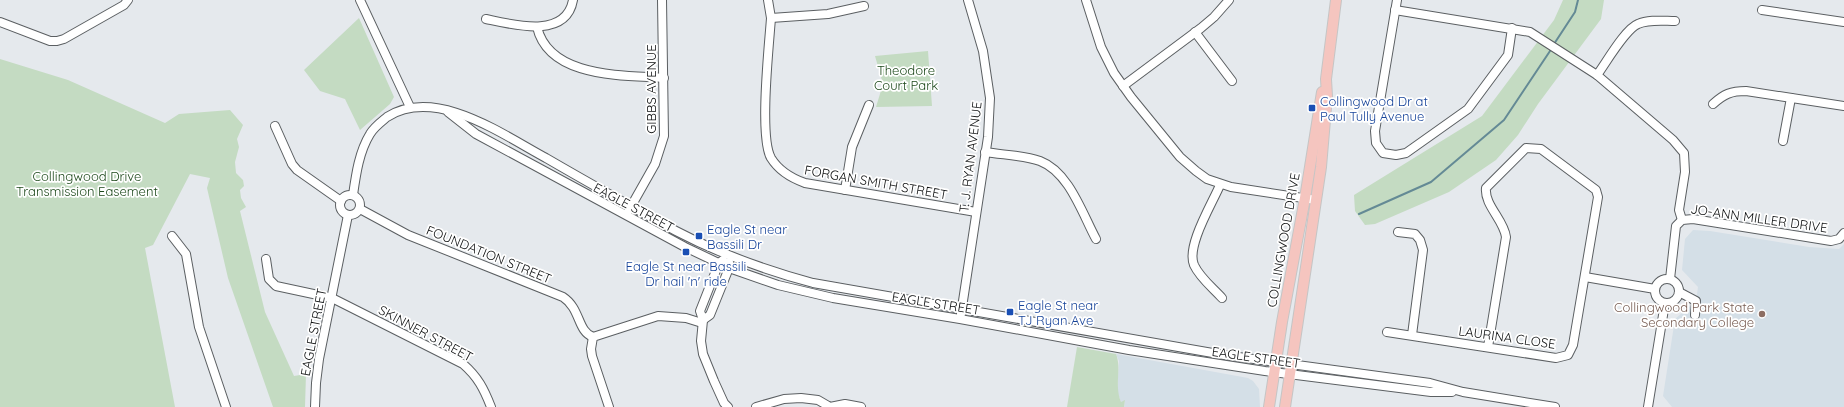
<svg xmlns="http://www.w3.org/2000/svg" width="1844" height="407" viewBox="0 0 1844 407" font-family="Quicksand,sans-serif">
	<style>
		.built { fill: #d4dfe7 }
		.green { fill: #c4dbc2 }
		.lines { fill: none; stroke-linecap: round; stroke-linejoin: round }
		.stream { stroke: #648a95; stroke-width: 2 }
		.minor-casing { stroke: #5b5f62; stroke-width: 10 }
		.major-casing { stroke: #c5c5c5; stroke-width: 12 }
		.minor { stroke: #fff; stroke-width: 8 }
		.major { stroke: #f5c5bf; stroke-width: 10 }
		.transit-dot { fill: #1a4fb4; stroke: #fff; stroke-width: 1.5 }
		.education-dot { fill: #8d6e63; stroke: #fff; stroke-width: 1.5 }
		.labels { text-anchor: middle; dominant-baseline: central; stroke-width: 3.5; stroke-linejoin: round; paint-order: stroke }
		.park-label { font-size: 13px; fill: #1b4719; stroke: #fff }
		.street-label { font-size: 13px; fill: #0c0e0f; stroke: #fff }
		.transit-label { font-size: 13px; fill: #164399; stroke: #fff; text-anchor: start }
		.education-label { font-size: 13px; fill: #785e54; stroke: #fff; text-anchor: end }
	</style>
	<rect width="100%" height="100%" fill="#e5e9ed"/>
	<g class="built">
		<path d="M 1693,230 L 1710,231 L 1809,247 L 1839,249 L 1844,244 L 1844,407 L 1672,407 L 1663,396 L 1675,319 L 1696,301 L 1698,287 L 1682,270 L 1685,239 Z"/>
		<path d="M 1116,354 L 1248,378 L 1253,381 L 1259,389 L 1260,407 L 1124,407 L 1125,401 L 1121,402 L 1117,391 L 1119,361 Z"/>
	</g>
	<g class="green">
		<path d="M 1563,0 L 1604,0 L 1601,19 L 1538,104 L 1518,135 L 1496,160 L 1449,192 L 1375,224 L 1365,225 L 1355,211 L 1354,195 L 1482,116 L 1554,20 Z"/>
		<path d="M 359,18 L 394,97 L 390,104 L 360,130 L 345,99 L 320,91 L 304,70 Z"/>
		<path d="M 928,51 L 932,106 L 876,107 L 883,84 L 875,56 Z"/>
		<path d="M 0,59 L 68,80 L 165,123 L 179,114 L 230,110 L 243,125 L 237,139 L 239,147 L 235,162 L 236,173 L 243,180 L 244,186 L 240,190 L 241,198 L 246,207 L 240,211 L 265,312 L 294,376 L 306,374 L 305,407 L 273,407 L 228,278 L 207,188 L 210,178 L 190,174 L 153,245 L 145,248 L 175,407 L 0,407 Z"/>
		<path d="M 1077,347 L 1116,354 C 1122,369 1114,384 1121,402 L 1125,400 L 1124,407 L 1067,407 Z"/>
	</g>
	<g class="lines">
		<g class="stream">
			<path d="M 1554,44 L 1575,12 L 1578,0"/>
			<path d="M 1359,214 L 1431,182 L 1504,120 L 1552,48"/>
		</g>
		<g class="minor-casing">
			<g id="minor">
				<path d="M 360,0 L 410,107"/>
				<path d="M 768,0 L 771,18 C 769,46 759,137 771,158 C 779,171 791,178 805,183 L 976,212"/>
				<path d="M 1086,0 L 1101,47 L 1114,73 L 1131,97 L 1180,157 L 1196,171 L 1207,179 L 1231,187 L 1316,200"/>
				<path d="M 1397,0 L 1375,131 L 1376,143 L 1383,153 L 1396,155 L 1406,153 L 1468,109 L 1508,55 L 1512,28"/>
				<path d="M 1395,10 L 1530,32 L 1597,75 L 1673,140 L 1684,153 L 1685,172 L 1679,210 L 1682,220"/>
				<path d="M 1762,10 L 1844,22"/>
				<path d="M 771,18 L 828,14 L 864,6"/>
				<path d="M 486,19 C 514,25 566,39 573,0"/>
				<path d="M 0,22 L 50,41 L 57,41 L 64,39 L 124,5 L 128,0"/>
				<path d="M 537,27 C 549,78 622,75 664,78"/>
				<path d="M 1195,32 L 1232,81"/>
				<path d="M 1597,75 C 1606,63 1625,29 1638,24 C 1649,19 1664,21 1675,21"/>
				<path d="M 1123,86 L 1201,28 L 1214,17 L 1229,0"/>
				<path d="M 1713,104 C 1724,94 1731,91 1746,91 L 1844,106"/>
				<path d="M 448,112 L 476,134 L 685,247 L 729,268 L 778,285 L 833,298 L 960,319 L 1129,350 L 1265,371 L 1431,392 L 1452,392"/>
				<path d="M 275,126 L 292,164 L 297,170 L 341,201"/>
				<path d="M 1783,141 L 1791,98"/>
				<path d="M 985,152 C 1003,155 1023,155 1040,161 C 1069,172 1082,213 1096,239"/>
				<path d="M 1220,185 C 1212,204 1186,246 1194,265 C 1200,278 1213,288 1222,298"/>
				<path d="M 845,190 L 852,147 L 869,105"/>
				<circle cx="350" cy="205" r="10"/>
				<path d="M 353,195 C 356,174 359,152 370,134 C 374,127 381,122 387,117 C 436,86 503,135 546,158 C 589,183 632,207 676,231 C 720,254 765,270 813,283 L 1224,355 L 1430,383 L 1463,392 L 1555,407"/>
				<path d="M 360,209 L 408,235 L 563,297 C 581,309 577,331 593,337"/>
				<path d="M 629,210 L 655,164 L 664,136 L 662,0"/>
				<path d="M 1398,232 L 1415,234 L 1420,240 L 1423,250 L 1412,335"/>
				<path d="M 172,236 L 186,254 L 199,327 L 226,407"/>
				<path d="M 266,259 L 269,279 L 276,286 L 332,298 L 463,364 C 478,377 484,389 491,407"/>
				<path d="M 723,260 L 719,263 L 700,311 L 703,320 L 701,341 L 703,354 L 714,381 L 724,403 L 728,407"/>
				<path d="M 1585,277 L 1655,289"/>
				<path d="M 1670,279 L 1676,226 L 1682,220 L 1693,219 L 1831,241 L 1839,239 L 1844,233"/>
				<circle cx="1667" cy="291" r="12"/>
				<path d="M 1679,292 L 1696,301 L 1695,315"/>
				<path d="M 961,314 L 988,137 L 990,98 L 983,51 L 968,0"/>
				<path d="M 703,320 L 710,315 L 729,268 L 729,262"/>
				<path d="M 1387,332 L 1556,358 L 1568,355 L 1573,345 L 1598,197 L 1596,190 L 1541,149 L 1526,148 L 1486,188 C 1484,205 1504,220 1506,237 L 1488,347"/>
				<path d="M 315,407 L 316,383 L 319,359 L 348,215"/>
				<path d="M 609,407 L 592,356 L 591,349 L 593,337 L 658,316 L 686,318 L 702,323"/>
				<path d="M 756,407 L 784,399 L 801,398 L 818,400 L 830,407 L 845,404 L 861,407"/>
				<path d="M 1648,407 L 1665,303"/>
			</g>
		</g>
		<g class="major-casing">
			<g id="major">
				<path d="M 1269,407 L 1282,322 L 1305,198 L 1322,92"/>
				<path d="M 1285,407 L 1321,167 L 1327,96 L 1326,79 L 1336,0"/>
			</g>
		</g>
		<use href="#minor" class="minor"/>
		<use href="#major" class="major"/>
	</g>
	<g class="transit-dot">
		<rect x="1308" y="104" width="8" height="8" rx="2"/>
		<rect x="695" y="232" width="8" height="8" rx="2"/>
		<rect x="682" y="248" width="8" height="8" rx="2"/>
		<rect x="1006" y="308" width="8" height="8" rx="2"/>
	</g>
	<circle class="education-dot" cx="1762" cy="314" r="4"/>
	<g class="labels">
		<g class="park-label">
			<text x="906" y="70">Theodore<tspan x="906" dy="15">Court Park</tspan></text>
			<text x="87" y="176">Collingwood Drive<tspan x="87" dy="15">Transmission Easement</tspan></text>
		</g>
		<g class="street-label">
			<text transform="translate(651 89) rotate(-90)">GIBBS AVENUE</text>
			<text transform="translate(970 157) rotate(-83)">T. J. RYAN AVENUE</text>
			<text transform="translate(876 182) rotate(10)">FORGAN SMITH STREET</text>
			<text transform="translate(634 207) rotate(28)">EAGLE STREET</text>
			<text transform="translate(1759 218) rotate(8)">JO-ANN MILLER DRIVE</text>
			<text transform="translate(1283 240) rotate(-80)">COLLINGWOOD DRIVE</text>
			<text transform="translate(489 254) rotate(22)">FOUNDATION STREET</text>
			<text transform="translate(936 303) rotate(9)">EAGLE STREET</text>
			<text transform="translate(313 332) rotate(-79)">EAGLE STREET</text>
			<text transform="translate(426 333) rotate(28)">SKINNER STREET</text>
			<text transform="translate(1507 337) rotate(8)">LAURINA CLOSE</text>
			<text transform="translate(1256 357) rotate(8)">EAGLE STREET</text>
		</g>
		<g class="transit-label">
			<text x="1320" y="101">Collingwood Dr at<tspan x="1320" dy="15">Paul Tully Avenue</tspan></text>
			<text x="707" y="229">Eagle St near<tspan x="707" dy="15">Bassili Dr</tspan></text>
			<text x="686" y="266" text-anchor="middle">Eagle St near Bassili<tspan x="686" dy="15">Dr hail 'n' ride</tspan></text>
			<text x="1018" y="305">Eagle St near<tspan x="1018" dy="15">TJ Ryan Ave</tspan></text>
		</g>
		<g class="education-label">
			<text x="1754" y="307">Collingwood Park State<tspan x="1754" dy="15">Secondary College</tspan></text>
		</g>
	</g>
</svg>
